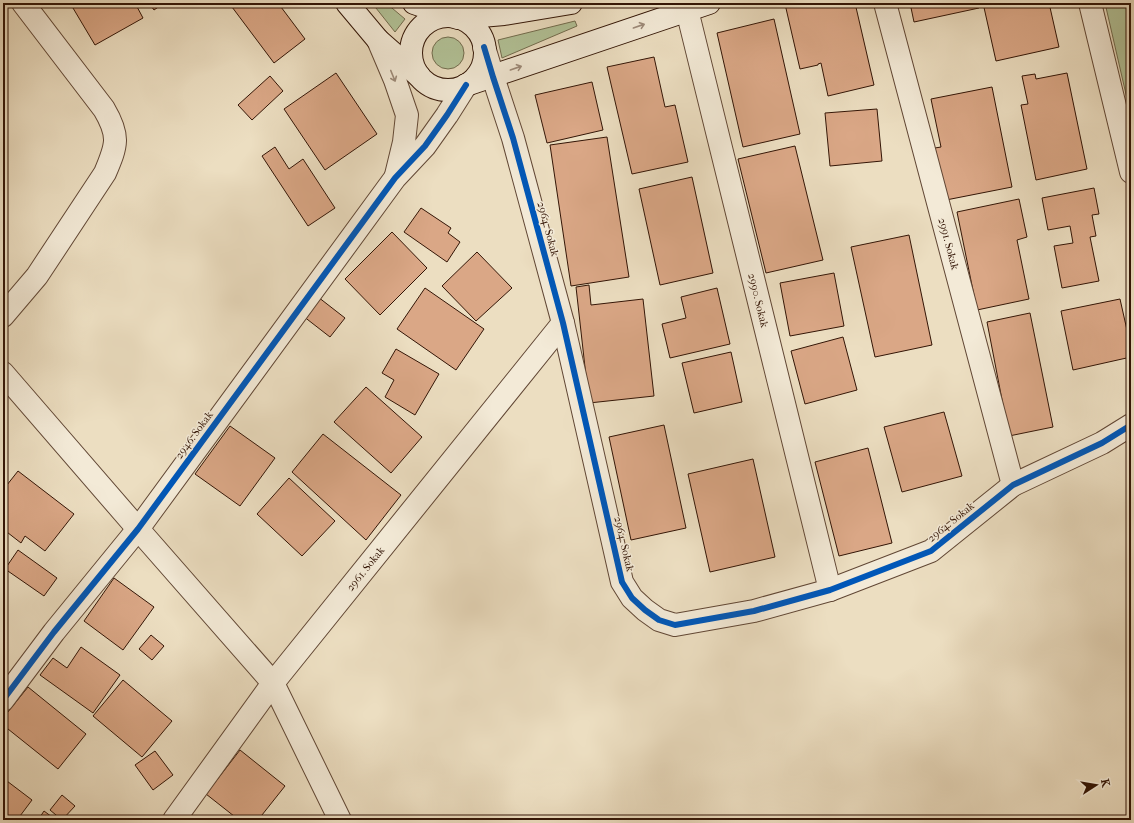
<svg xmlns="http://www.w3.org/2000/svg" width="1134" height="823" viewBox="0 0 1134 823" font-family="'IM FELL French Canon',serif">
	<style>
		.green { fill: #b2c297; stroke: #726c4e }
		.building { fill: #daa786; stroke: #331506 }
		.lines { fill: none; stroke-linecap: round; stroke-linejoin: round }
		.street-casing { stroke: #614735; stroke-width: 24 }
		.secondary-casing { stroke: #331506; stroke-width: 24 }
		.street { stroke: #f3ead7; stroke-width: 22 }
		.secondary { stroke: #f3ead7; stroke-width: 22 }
		.cycleway-casing { stroke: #f3ead7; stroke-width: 8 }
		.cycleway { stroke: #0057b8; stroke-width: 6 }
		.oneway { stroke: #9d8a79 }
		.labels { text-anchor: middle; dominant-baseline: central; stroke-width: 3; stroke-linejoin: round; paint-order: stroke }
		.street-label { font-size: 11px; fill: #331506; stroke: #f3ead7 }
	</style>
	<rect width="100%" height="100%" fill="#ecdec1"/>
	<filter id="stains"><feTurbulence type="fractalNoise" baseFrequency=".005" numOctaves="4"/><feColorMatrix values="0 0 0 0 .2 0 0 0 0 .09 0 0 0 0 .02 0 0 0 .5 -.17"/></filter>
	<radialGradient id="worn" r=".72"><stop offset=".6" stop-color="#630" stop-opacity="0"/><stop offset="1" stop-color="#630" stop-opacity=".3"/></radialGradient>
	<g class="green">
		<path d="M 372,3 L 386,3 L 405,19 L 395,32 Z"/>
		<path d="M 1105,3 L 1131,3 L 1131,116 Z"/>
		<path d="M 575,21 L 577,26 L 502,58 L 498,40 Z"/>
		<circle cx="448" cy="53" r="16"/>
	</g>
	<g class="building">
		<path d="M 70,3 L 135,3 L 143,18 L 95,45 Z"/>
		<path d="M 149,3 L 164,3 L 154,10 Z"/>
		<path d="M 237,3 L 278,3 L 305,39 L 274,63 L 232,7 Z"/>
		<path d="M 787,3 L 855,3 L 874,85 L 828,96 L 821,63 L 818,64 L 818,65 L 800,69 L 785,4 Z"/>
		<path d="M 910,3 L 978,3 L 979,8 L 914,22 Z"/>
		<path d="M 983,3 L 1049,3 L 1059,47 L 996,61 Z"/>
		<path d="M 774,19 L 800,134 L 743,147 L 717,33 Z"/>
		<path d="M 654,57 L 665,107 L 675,105 L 688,162 L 632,174 L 607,67 Z"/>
		<path d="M 336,73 L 377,134 L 325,170 L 284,109 Z"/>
		<path d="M 1067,73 L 1087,169 L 1036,180 L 1021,105 L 1028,104 L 1022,76 L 1035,74 L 1036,79 Z"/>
		<path d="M 270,76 L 283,91 L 252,120 L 238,105 Z"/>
		<path d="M 592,82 L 603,130 L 547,143 L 535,95 Z"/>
		<path d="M 992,87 L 1012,187 L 946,200 L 935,148 L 941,147 L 931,99 Z"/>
		<path d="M 877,109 L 882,161 L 830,166 L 825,113 Z"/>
		<path d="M 607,137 L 629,277 L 571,286 L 550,145 Z"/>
		<path d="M 795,146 L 823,260 L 766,273 L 738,159 Z"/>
		<path d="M 275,147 L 289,169 L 303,159 L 335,208 L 308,226 L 262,156 Z"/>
		<path d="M 692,177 L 713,273 L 660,285 L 639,189 Z"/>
		<path d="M 1094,188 L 1099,214 L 1092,215 L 1096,236 L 1090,237 L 1099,281 L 1062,288 L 1054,246 L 1073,243 L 1070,226 L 1048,230 L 1042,198 Z"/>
		<path d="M 1019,199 L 1027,237 L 1017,240 L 1029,299 L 977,310 L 957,212 Z"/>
		<path d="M 421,208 L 451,228 L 448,233 L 460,242 L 447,262 L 404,232 Z"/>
		<path d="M 392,232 L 427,268 L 380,315 L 345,279 Z"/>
		<path d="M 909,235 L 932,345 L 875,357 L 851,247 Z"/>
		<path d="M 477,252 L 512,288 L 476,321 L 442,286 Z"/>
		<path d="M 834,273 L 844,326 L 790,336 L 780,283 Z"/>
		<path d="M 589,285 L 591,305 L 643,299 L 654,396 L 589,403 L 576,287 Z"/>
		<path d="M 425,288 L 484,329 L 456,370 L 397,329 Z"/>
		<path d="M 717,288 L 730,344 L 670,358 L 662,324 L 686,318 L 681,297 Z"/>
		<path d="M 318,297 L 345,318 L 330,337 L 303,316 Z"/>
		<path d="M 1120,299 L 1131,348 L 1131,357 L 1073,370 L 1061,311 Z"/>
		<path d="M 1030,313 L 1053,427 L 1009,436 L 987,322 Z"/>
		<path d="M 843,337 L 857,390 L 805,404 L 791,351 Z"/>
		<path d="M 396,349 L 439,374 L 415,415 L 385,397 L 394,380 L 382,373 Z"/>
		<path d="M 731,352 L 742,402 L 694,413 L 682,363 Z"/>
		<path d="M 366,387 L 422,437 L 391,473 L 334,422 Z"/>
		<path d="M 944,412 L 962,476 L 902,492 L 884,427 Z"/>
		<path d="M 664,425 L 686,528 L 631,540 L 609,437 Z"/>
		<path d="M 230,426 L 275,458 L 240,506 L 195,474 Z"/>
		<path d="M 323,434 L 401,495 L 366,540 L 292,472 Z"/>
		<path d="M 868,448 L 892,543 L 839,556 L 815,462 Z"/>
		<path d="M 753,459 L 775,557 L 710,572 L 688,474 Z"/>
		<path d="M 18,471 L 74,514 L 45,551 L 25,536 L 21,543 L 3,529 L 3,490 Z"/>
		<path d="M 289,478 L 335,521 L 302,556 L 257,514 Z"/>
		<path d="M 18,550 L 57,578 L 44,596 L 5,569 Z"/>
		<path d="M 114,578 L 154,607 L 123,650 L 84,621 Z"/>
		<path d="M 151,635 L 164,646 L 152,660 L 139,649 Z"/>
		<path d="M 81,647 L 120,675 L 93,713 L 40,675 L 53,658 L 67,668 Z"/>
		<path d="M 123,680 L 172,721 L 142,757 L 93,716 Z"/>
		<path d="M 28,687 L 86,734 L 58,769 L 3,725 L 3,718 Z"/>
		<path d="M 240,750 L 285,786 L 258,820 L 239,820 L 206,794 Z"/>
		<path d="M 155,751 L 173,775 L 153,790 L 135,765 Z"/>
		<path d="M 3,778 L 32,800 L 17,820 L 3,820 Z"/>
		<path d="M 62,795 L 75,806 L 62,820 L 50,810 Z"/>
		<path d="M 44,811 L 56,820 L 38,820 Z"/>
	</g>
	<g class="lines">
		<g class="street-casing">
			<g id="street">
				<path id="s1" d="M 885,3 L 1013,485"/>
				<path d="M 1090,3 L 1131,172"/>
				<path id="s2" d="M 687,10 L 830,590"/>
				<path d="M 378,40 L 395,80 L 407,115 L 404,142 L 396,175"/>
				<path d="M 484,47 L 493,77 L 513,138 L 563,323 L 622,582 L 632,598 L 645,610 L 659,620 L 675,625 L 754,611 L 830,590 L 931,551 L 1013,485 L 1102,443 L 1131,425"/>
				<path d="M 3,316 L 37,276 L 105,173 C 117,145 120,136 104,109 L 23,3"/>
				<path d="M 3,373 L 138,529 L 273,683 L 340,820"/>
				<path d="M 3,700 L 54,632 L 138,529 L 395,178 L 425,146 L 447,115 L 466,85"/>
				<path id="s3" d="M 174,820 L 273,683 L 563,323"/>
			</g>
		</g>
		<g class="secondary-casing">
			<g id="secondary">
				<path d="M 347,3 L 378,40 L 419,76"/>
				<path d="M 414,3 L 458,18 L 504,14 L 571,3"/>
				<circle cx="448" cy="53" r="37"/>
				<path d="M 466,85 L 709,3"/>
			</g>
		</g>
		<use href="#street" class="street"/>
		<use href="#secondary" class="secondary"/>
		<g class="cycleway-casing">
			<g id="cycleway">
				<path d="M 484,47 L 493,77 L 513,138 L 563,323 L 622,582 L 632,598 L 645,610 L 659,620 L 675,625 L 754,611 L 830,590 L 931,551 L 1013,485 L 1102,443 L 1131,425"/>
				<path d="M 3,700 L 54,632 L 138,529 L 395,178 L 425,146 L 447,115 L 466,85"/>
			</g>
		</g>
		<use href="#cycleway" class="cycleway"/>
	</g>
	<defs><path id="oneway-shaft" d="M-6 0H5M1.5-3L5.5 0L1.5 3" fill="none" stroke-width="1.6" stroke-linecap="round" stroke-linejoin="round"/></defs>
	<g class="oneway">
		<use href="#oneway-shaft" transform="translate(639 26) rotate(-19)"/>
		<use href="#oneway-shaft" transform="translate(516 68) rotate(-19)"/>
		<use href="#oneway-shaft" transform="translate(393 76) rotate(68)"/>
	</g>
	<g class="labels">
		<g class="street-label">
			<text transform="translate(548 229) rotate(75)">2964. Sokak</text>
			<text stroke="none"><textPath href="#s1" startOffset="249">2991. Sokak</textPath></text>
			<text stroke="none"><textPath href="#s2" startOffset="299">2990. Sokak</textPath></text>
			<text transform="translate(194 435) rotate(-54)">2946. Sokak</text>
			<text transform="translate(951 522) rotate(-39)">2964. Sokak</text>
			<text transform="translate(624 544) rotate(77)">2964. Sokak</text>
			<text stroke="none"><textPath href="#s3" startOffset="316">2961. Sokak</textPath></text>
		</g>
	</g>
	<rect width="1134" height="823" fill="none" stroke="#ecdec1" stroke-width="16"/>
	<rect x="4" y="4" width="1126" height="815" fill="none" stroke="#331506" stroke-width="2"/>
	<rect x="8" y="8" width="1118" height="807" fill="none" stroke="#331506"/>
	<g transform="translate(1096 785) rotate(78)" stroke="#f3ead7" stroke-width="3" paint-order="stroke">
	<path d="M0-3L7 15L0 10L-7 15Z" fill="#331506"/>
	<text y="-6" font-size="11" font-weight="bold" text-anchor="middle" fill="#331506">K</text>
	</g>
	<rect width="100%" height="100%" filter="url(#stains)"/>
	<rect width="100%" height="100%" fill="url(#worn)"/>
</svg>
